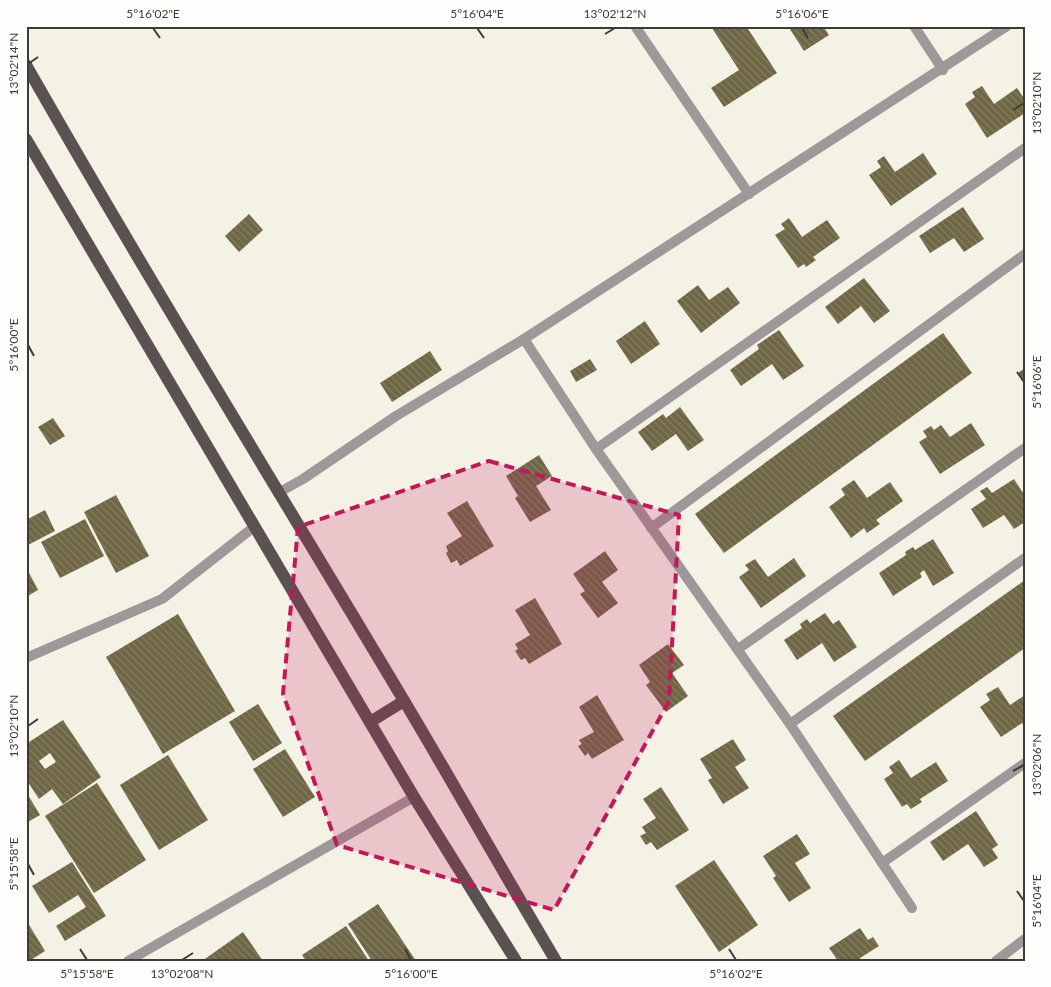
<svg xmlns="http://www.w3.org/2000/svg" width="1051" height="987" viewBox="0 0 1051 987" font-family="Lato,sans-serif">
	<style>
		.building { fill: url(#building-back-hatch); fill-rule: evenodd }
		.lines { fill: none; stroke-linecap: round; stroke-linejoin: round }
		.street { stroke: #9f9898; stroke-width: 10 }
		.primary { stroke: #5c5151; stroke-width: 12 }
		.marked { fill: #c2185b; fill-opacity: 0.2; stroke: #c2185b; stroke-width: 4; stroke-dasharray: 10 6; stroke-linejoin: round }
		.ticks { fill: none; stroke: #3c3b36; stroke-width: 2 }
		.neatline { fill: none; stroke: #3c3b36; stroke-width: 2 }
		.ticks-label { font-size: 12px; text-anchor: middle; fill: #3c3b36 }
	</style>
	<defs>
		<pattern id="building-back-hatch" width="6" height="6" patternUnits="userSpaceOnUse" patternTransform="scale(1.25)"><rect width="6" height="6" fill="#6f6644"/><path d="M-1 5l2 2M0 0l6 6M5-1l2 2" fill="none" stroke="#847e64"/></pattern>
	</defs>
	<rect width="100%" height="100%" fill="#f4f1e5"/>
	<g class="building">
		<path d="M 715,26 L 746,26 L 777,73 L 724,107 L 711,88 L 739,70 L 712,28 Z"/>
		<path d="M 788,26 L 823,26 L 829,35 L 804,51 Z"/>
		<path d="M 982,86 L 994,104 L 1017,88 L 1025,100 L 1025,113 L 987,138 L 965,104 L 975,97 L 972,92 Z"/>
		<path d="M 923,153 L 937,174 L 891,206 L 869,175 L 881,167 L 877,161 L 884,156 L 895,172 Z"/>
		<path d="M 963,207 L 984,239 L 964,252 L 954,238 L 930,253 L 919,236 Z"/>
		<path d="M 249,214 L 263,230 L 239,252 L 225,236 Z"/>
		<path d="M 789,218 L 802,237 L 827,220 L 840,238 L 813,257 L 816,260 L 806,267 L 804,264 L 798,268 L 775,235 L 785,229 L 781,224 Z"/>
		<path d="M 864,278 L 890,311 L 874,323 L 861,306 L 838,324 L 825,307 Z"/>
		<path d="M 698,285 L 709,300 L 728,287 L 740,303 L 701,333 L 677,301 Z"/>
		<path d="M 645,321 L 660,344 L 631,364 L 616,341 Z"/>
		<path d="M 779,330 L 804,366 L 783,380 L 772,364 L 741,386 L 730,370 L 759,349 L 757,345 Z"/>
		<path d="M 943,333 L 972,373 L 724,553 L 695,514 Z"/>
		<path d="M 430,351 L 442,370 L 392,402 L 380,383 Z"/>
		<path d="M 590,359 L 597,370 L 576,382 L 570,371 Z"/>
		<path d="M 1025,368 L 1025,383 L 1018,373 Z"/>
		<path d="M 680,407 L 704,440 L 688,451 L 676,434 L 652,451 L 638,432 L 663,414 L 666,418 Z"/>
		<path d="M 53,418 L 65,436 L 50,445 L 38,427 Z"/>
		<path d="M 971,423 L 985,445 L 940,474 L 919,442 L 927,437 L 923,431 L 931,426 L 934,430 L 941,425 L 950,437 Z"/>
		<path d="M 539,455 L 552,476 L 536,486 L 551,510 L 530,522 L 515,498 L 518,496 L 506,476 Z"/>
		<path d="M 1014,479 L 1025,496 L 1025,522 L 1014,529 L 1004,515 L 983,528 L 971,509 L 986,499 L 980,491 L 987,487 L 992,493 Z"/>
		<path d="M 854,480 L 867,498 L 890,482 L 903,501 L 876,520 L 880,524 L 867,533 L 864,528 L 851,538 L 829,507 L 845,495 L 841,489 Z"/>
		<path d="M 116,495 L 149,556 L 116,573 L 84,512 Z"/>
		<path d="M 467,501 L 494,546 L 460,566 L 457,560 L 451,563 L 446,553 L 448,551 L 446,546 L 462,536 L 447,513 Z"/>
		<path d="M 45,510 L 55,531 L 26,546 L 26,520 Z"/>
		<path d="M 85,519 L 104,556 L 60,578 L 41,542 Z"/>
		<path d="M 933,539 L 954,573 L 933,586 L 924,570 L 920,573 L 922,577 L 893,596 L 879,573 L 906,555 L 905,552 L 913,547 L 915,550 Z"/>
		<path d="M 605,551 L 618,570 L 602,582 L 618,603 L 598,618 L 580,594 L 585,591 L 573,574 Z"/>
		<path d="M 794,558 L 806,576 L 761,608 L 739,577 L 749,570 L 745,565 L 755,559 L 768,577 Z"/>
		<path d="M 26,567 L 38,590 L 26,597 Z"/>
		<path d="M 1025,580 L 1025,648 L 865,761 L 833,716 Z"/>
		<path d="M 535,598 L 562,644 L 529,664 L 525,658 L 521,660 L 515,651 L 518,649 L 515,644 L 530,635 L 515,610 Z"/>
		<path d="M 825,613 L 833,624 L 839,620 L 857,647 L 834,662 L 822,643 L 797,660 L 784,640 L 802,628 L 800,624 L 807,619 L 810,623 Z"/>
		<path d="M 178,614 L 235,711 L 163,754 L 106,657 Z"/>
		<path d="M 668,644 L 684,665 L 672,673 L 688,696 L 666,712 L 646,685 L 650,682 L 639,665 Z"/>
		<path d="M 998,687 L 1010,705 L 1025,695 L 1025,727 L 1022,723 L 1001,737 L 980,707 L 990,700 L 986,694 Z"/>
		<path d="M 597,695 L 624,740 L 592,759 L 588,753 L 585,756 L 578,746 L 582,744 L 579,740 L 594,732 L 579,707 Z"/>
		<path d="M 258,704 L 282,743 L 253,761 L 229,722 Z"/>
		<path d="M 63,720 L 101,777 L 63,804 L 52,789 L 39,799 L 26,779 L 26,744 ZM 50,753 L 56,762 L 45,769 L 39,761 Z"/>
		<path d="M 733,739 L 746,760 L 735,767 L 749,788 L 723,804 L 708,780 L 712,778 L 700,759 Z"/>
		<path d="M 285,749 L 315,797 L 283,817 L 253,769 Z"/>
		<path d="M 168,755 L 208,820 L 159,850 L 120,785 Z"/>
		<path d="M 899,760 L 911,778 L 936,762 L 948,781 L 920,799 L 922,802 L 911,809 L 907,804 L 902,807 L 884,779 L 893,773 L 889,767 Z"/>
		<path d="M 97,783 L 146,860 L 94,893 L 45,816 Z"/>
		<path d="M 661,787 L 689,830 L 657,850 L 651,842 L 646,845 L 640,836 L 646,833 L 642,827 L 656,818 L 643,799 Z"/>
		<path d="M 28,795 L 40,815 L 26,823 L 26,796 Z"/>
		<path d="M 976,811 L 998,845 L 992,849 L 998,858 L 984,867 L 968,844 L 943,861 L 930,842 Z"/>
		<path d="M 797,834 L 810,854 L 795,863 L 811,888 L 789,902 L 773,878 L 776,876 L 763,856 Z"/>
		<path d="M 714,860 L 758,925 L 719,952 L 675,886 Z"/>
		<path d="M 72,862 L 106,916 L 65,941 L 56,926 L 86,907 L 78,895 L 49,913 L 32,886 Z"/>
		<path d="M 378,904 L 416,961 L 372,961 L 348,924 Z"/>
		<path d="M 26,920 L 45,951 L 29,961 L 26,961 Z"/>
		<path d="M 346,926 L 369,961 L 306,961 L 302,955 Z"/>
		<path d="M 860,928 L 868,940 L 873,937 L 879,946 L 860,958 L 861,961 L 838,961 L 829,948 Z"/>
		<path d="M 243,932 L 263,961 L 202,961 Z"/>
	</g>
	<g class="lines">
		<g class="street">
			<path d="M 635,26 L 749,194"/>
			<path d="M 914,26 L 943,70"/>
			<path d="M 524,339 L 596,449 L 790,724 L 912,908"/>
			<path d="M 596,449 L 1025,148"/>
			<path d="M 278,493 L 303,479 L 396,416 L 524,339 L 1007,26"/>
			<path d="M 651,528 L 1025,254"/>
			<path d="M 738,649 L 1025,448"/>
			<path d="M 26,658 L 162,599 L 254,527"/>
			<path d="M 790,724 L 1025,558"/>
			<path d="M 882,863 L 1025,763"/>
			<path d="M 128,961 L 414,797"/>
			<path d="M 996,961 L 1025,939"/>
		</g>
		<g class="primary">
			<path d="M 26,65 C 148,279 277,488 403,699 C 455,786 504,874 556,961"/>
			<path d="M 26,139 L 414,797 L 516,961"/>
			<path d="M 370,722 L 404,701"/>
		</g>
	</g>
	<path class="marked" d="M 489,461 L 679,515 L 669,701 L 554,910 L 337,845 L 283,694 L 298,527 Z"/>
	<path class="ticks" d="M 153,28 L 160,38M 477,28 L 484,38M 802,28 L 808,38M 605,34 L 615,28M 28,64 L 38,57M 1013,110 L 1024,103M 28,345 L 34,356M 1017,372 L 1024,382M 28,726 L 38,719M 1013,771 L 1024,765M 28,864 L 34,875M 1017,891 L 1024,901M 80,949 L 87,960M 405,949 L 411,960M 729,949 L 736,960M 182,960 L 193,953"/>
	<rect width="1051" height="987" fill="none" stroke="#fffefc" stroke-width="55"/>
	<rect x="28" y="28" width="996" height="932" class="neatline"/>
	<g class="ticks-label">
		<text x="153" y="18">5°16'02"E</text>
		<text x="477" y="18">5°16'04"E</text>
		<text x="615" y="18">13°02'12"N</text>
		<text x="802" y="18">5°16'06"E</text>
		<text transform="translate(14 64) rotate(-90)" y="4">13°02'14"N</text>
		<text transform="translate(1037 103) rotate(-90)" y="4">13°02'10"N</text>
		<text transform="translate(14 345) rotate(-90)" y="4">5°16'00"E</text>
		<text transform="translate(1037 382) rotate(-90)" y="4">5°16'06"E</text>
		<text transform="translate(14 726) rotate(-90)" y="4">13°02'10"N</text>
		<text transform="translate(1037 765) rotate(-90)" y="4">13°02'06"N</text>
		<text transform="translate(14 864) rotate(-90)" y="4">5°15'58"E</text>
		<text transform="translate(1037 901) rotate(-90)" y="4">5°16'04"E</text>
		<text x="87" y="978">5°15'58"E</text>
		<text x="182" y="978">13°02'08"N</text>
		<text x="411" y="978">5°16'00"E</text>
		<text x="736" y="978">5°16'02"E</text>
	</g>
</svg>
